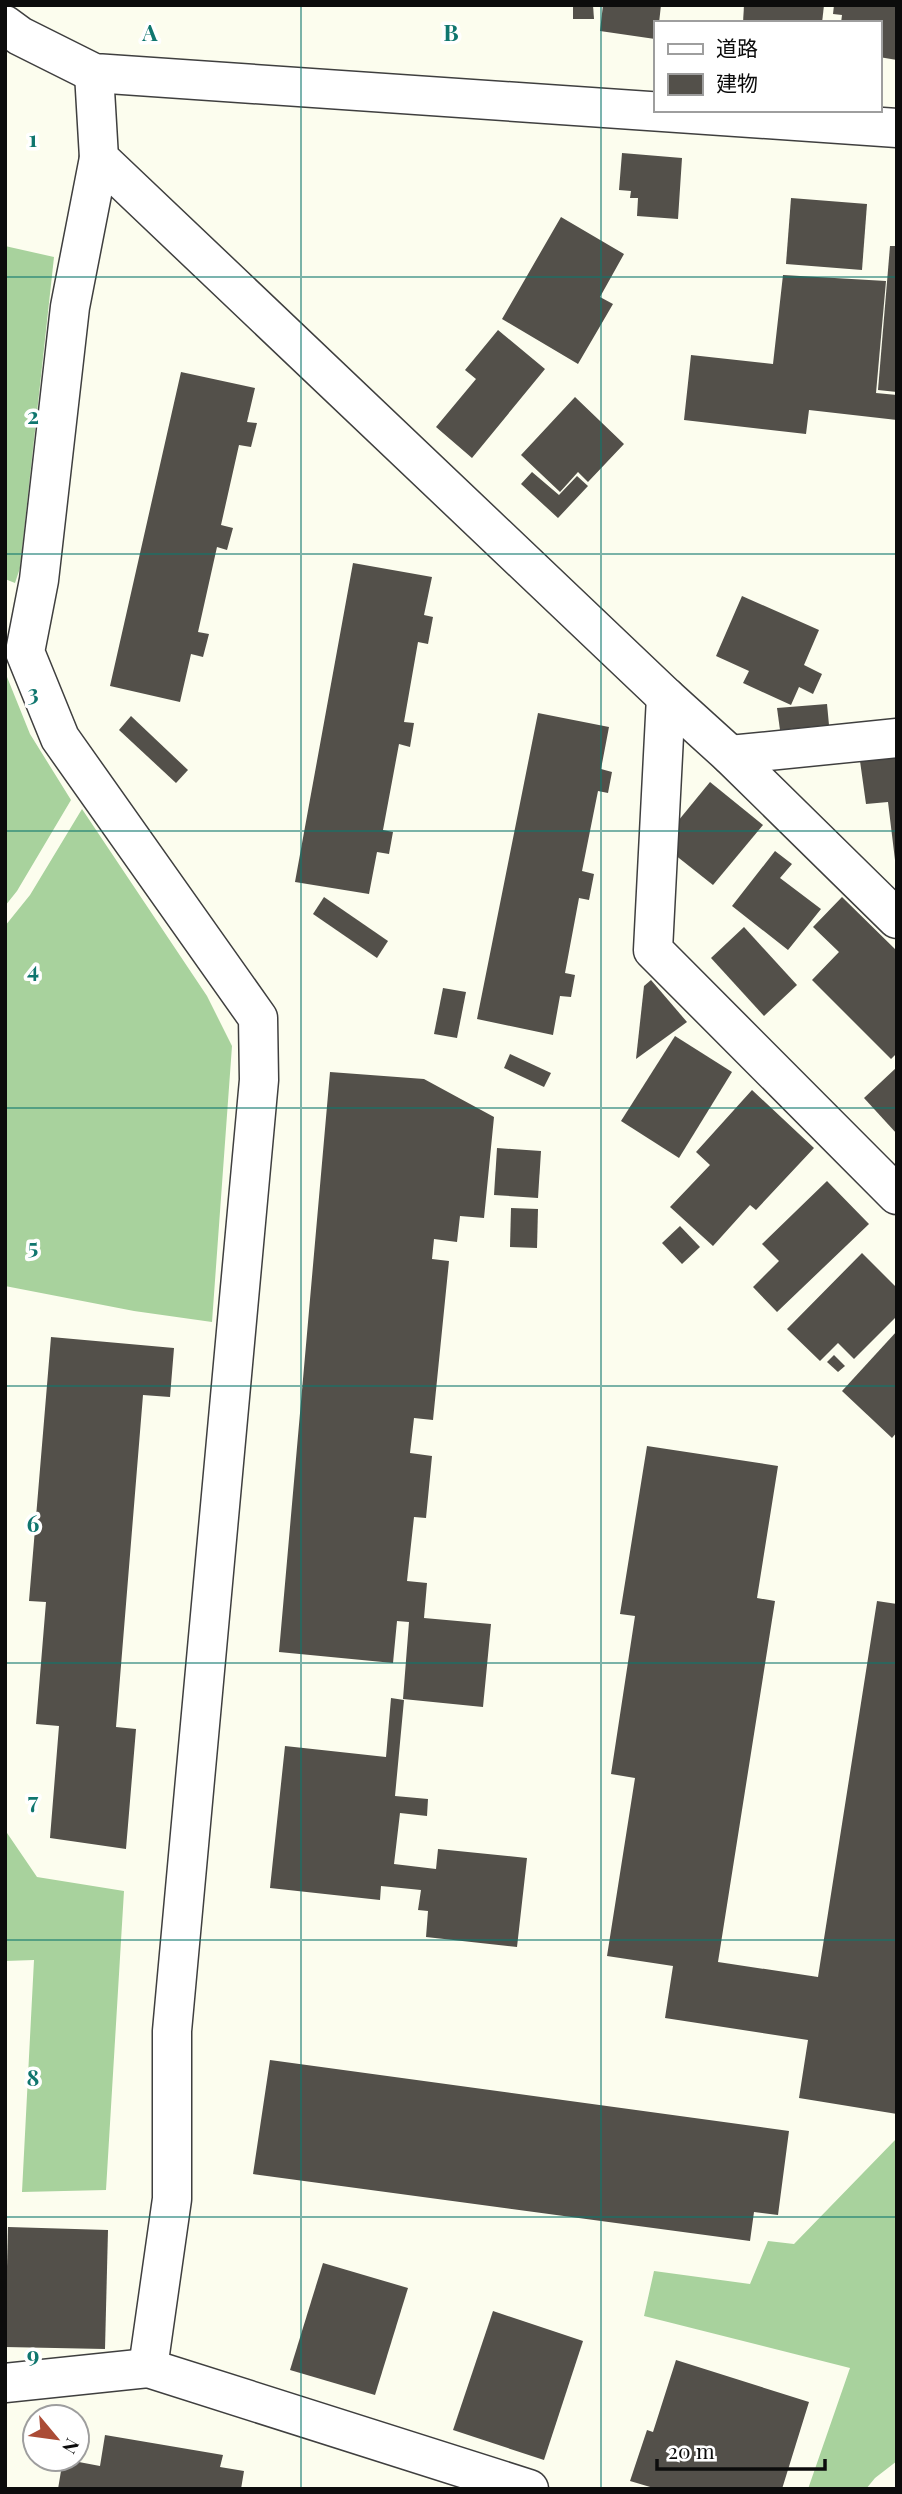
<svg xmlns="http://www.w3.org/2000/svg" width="902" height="2494" viewBox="0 0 902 2494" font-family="'Playfair Display','Noto Sans JP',serif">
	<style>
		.forest { fill: #a8d29d }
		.building { fill: #53504a }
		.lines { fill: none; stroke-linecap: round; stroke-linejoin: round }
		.minor-casing { stroke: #3f3f3f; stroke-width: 41 }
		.minor { stroke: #fff; stroke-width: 38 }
		.grid { fill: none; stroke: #0f766e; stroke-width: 2; stroke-opacity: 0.55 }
		.grid-label { font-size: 23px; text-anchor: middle; font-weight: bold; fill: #0f766e; stroke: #fff; stroke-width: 7; stroke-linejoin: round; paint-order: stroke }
	</style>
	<rect width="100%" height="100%" fill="#fcfdee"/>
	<g class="forest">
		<path d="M 5,246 L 54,257 L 20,568 L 15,583 L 5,579 Z"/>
		<path d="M 5,672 L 30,734 L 71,800 L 17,891 L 5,906 Z"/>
		<path d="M 82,809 L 207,996 L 232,1046 L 212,1322 L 134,1311 L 5,1286 L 5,926 L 30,895 Z"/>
		<path d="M 5,1830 L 37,1877 L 124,1891 L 106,2190 L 22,2192 L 34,1960 L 5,1961 Z"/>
		<path d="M 897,2138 L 897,2461 L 875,2478 L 866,2489 L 808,2489 L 850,2368 L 644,2316 L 654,2271 L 750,2284 L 768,2241 L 794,2244 Z"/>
	</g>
	<g class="building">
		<path d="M 573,5 L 593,5 L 594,19 L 573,19 Z"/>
		<path d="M 603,5 L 661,5 L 659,23 L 655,23 L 655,39 L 600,31 Z"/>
		<path d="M 744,5 L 824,5 L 822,23 L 743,23 Z"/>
		<path d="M 834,5 L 897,5 L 897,60 L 879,57 L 879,23 L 841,23 L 842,15 L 833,14 Z"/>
		<path d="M 622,153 L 682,158 L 678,219 L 637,216 L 638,198 L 630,198 L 631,191 L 619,190 Z"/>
		<path d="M 791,198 L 867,204 L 862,270 L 786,264 Z"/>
		<path d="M 561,217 L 624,254 L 600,297 L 613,304 L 578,364 L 502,319 Z"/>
		<path d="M 890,246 L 897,246 L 897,392 L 878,390 Z"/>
		<path d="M 783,275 L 886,281 L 876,393 L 897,395 L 897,420 L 809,410 L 806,434 L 684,420 L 691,355 L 773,364 Z"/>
		<path d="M 498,330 L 545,369 L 472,458 L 436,427 L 476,379 L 465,370 Z"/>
		<path d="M 181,372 L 255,388 L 247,422 L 257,423 L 251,447 L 239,445 L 221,525 L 233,528 L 227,550 L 217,547 L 198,632 L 209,634 L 203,657 L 191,654 L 180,702 L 110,686 Z"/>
		<path d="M 575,397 L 624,444 L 588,482 L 578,472 L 560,492 L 521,455 Z"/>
		<path d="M 532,472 L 559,495 L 577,476 L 588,486 L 558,518 L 521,484 Z"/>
		<path d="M 353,563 L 432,577 L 424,615 L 433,617 L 428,644 L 418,642 L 404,722 L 414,723 L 410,747 L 399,744 L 383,830 L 393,832 L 389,854 L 377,852 L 369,894 L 295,882 Z"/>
		<path d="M 742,596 L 819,630 L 804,665 L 822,674 L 813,694 L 799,687 L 791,705 L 743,683 L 749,671 L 716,656 Z"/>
		<path d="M 827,704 L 829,725 L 780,730 L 777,708 Z"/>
		<path d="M 538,713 L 609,727 L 601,769 L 612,772 L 608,793 L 598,791 L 582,871 L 594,874 L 589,900 L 579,898 L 565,973 L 575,975 L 571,997 L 560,996 L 553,1035 L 477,1019 Z"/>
		<path d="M 131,716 L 188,770 L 176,783 L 119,730 Z"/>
		<path d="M 897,756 L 897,860 L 895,860 L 888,802 L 866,804 L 860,761 Z"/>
		<path d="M 710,782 L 763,825 L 713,885 L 660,843 Z"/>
		<path d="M 775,851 L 792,864 L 780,878 L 821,909 L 788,950 L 732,906 Z"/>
		<path d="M 324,897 L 388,941 L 377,958 L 313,914 Z"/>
		<path d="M 842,897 L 897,951 L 897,1053 L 891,1059 L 812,980 L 839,952 L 813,927 Z"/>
		<path d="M 744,927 L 797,985 L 764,1016 L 711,958 Z"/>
		<path d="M 651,980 L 687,1022 L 636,1059 L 644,986 Z"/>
		<path d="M 443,988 L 466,992 L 457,1038 L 434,1034 Z"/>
		<path d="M 675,1036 L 732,1072 L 679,1158 L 621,1121 Z"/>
		<path d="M 510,1054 L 551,1073 L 544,1087 L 504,1068 Z"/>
		<path d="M 897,1067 L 897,1134 L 864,1098 Z"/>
		<path d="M 330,1072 L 424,1079 L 494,1117 L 484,1218 L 460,1216 L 457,1242 L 434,1239 L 432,1259 L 449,1261 L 433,1420 L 414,1418 L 410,1453 L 432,1456 L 426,1518 L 414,1517 L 407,1581 L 427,1583 L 424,1618 L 491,1624 L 483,1707 L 403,1699 L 409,1622 L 397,1621 L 393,1663 L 279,1652 Z"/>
		<path d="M 752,1090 L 814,1148 L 756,1210 L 750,1205 L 713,1246 L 670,1207 L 710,1165 L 696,1152 Z"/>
		<path d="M 497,1148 L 541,1151 L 538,1198 L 494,1195 Z"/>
		<path d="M 827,1181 L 869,1224 L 777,1312 L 753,1287 L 779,1261 L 762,1244 Z"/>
		<path d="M 511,1208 L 538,1209 L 537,1248 L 510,1247 Z"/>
		<path d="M 680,1226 L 700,1247 L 682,1264 L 662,1243 Z"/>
		<path d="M 862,1253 L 897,1288 L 897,1316 L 854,1359 L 838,1343 L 820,1361 L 787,1329 Z"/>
		<path d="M 897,1331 L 897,1432 L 892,1438 L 842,1391 Z"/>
		<path d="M 51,1337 L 174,1348 L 170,1397 L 143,1395 L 116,1727 L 136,1729 L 126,1849 L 50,1838 L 59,1726 L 36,1724 L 46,1602 L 29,1601 Z"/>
		<path d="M 834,1355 L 845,1366 L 838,1372 L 827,1362 Z"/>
		<path d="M 647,1446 L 778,1466 L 757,1598 L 775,1601 L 718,1962 L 818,1977 L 877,1601 L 897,1604 L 897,2114 L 799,2098 L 808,2040 L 665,2018 L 673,1966 L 607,1956 L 635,1778 L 611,1774 L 635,1616 L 620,1614 Z"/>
		<path d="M 391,1698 L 404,1700 L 395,1796 L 428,1799 L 427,1816 L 400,1813 L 394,1864 L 436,1869 L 438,1849 L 527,1858 L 517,1947 L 426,1937 L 428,1911 L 418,1910 L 421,1890 L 381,1886 L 380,1900 L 270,1888 L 285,1746 L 386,1757 Z"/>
		<path d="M 270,2060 L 789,2131 L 778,2215 L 754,2212 L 750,2241 L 253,2174 Z"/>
		<path d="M 8,2227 L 108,2230 L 105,2349 L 5,2347 Z"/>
		<path d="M 323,2263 L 408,2288 L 375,2395 L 290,2370 Z"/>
		<path d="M 493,2311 L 583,2341 L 544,2460 L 453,2430 Z"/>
		<path d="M 676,2360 L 809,2402 L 782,2489 L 657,2489 L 630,2481 L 647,2430 L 653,2432 Z"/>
		<path d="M 105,2435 L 223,2455 L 220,2467 L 244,2471 L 241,2489 L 58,2489 L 63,2459 L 100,2466 Z"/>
	</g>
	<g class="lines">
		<g class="minor-casing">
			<g id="minor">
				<path d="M 5,25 L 20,36 L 94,73 L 897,128"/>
				<path d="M 94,73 L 99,158 L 666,697 L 730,755 L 897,919"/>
				<path d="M 99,158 L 70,307 L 39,580 L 25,652 L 60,738 L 258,1018 L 259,1080 L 172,2031 L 172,2199 L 148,2368"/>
				<path d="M 666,697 L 653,950 L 897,1195"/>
				<path d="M 730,755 L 897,738"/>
				<path d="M 5,2383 L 148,2368 L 529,2489"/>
			</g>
		</g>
		<use href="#minor" class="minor"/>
	</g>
	<path class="grid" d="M 301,5 L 301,2489M 601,5 L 601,2489M 5,277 L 897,277M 5,554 L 897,554M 5,831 L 897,831M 5,1108 L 897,1108M 5,1386 L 897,1386M 5,1663 L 897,1663M 5,1940 L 897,1940M 5,2217 L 897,2217"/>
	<g class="grid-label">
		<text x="150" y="41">A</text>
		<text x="451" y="41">B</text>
		<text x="33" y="147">1</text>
		<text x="33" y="424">2</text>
		<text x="33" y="701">3</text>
		<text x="33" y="978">4</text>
		<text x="33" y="1255">5</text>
		<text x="33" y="1532">6</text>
		<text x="33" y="1809">7</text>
		<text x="33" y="2086">8</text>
		<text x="33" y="2363">9</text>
	</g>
	<rect width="902" height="2494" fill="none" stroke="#0c0c0c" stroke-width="14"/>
	<rect x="654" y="21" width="228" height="91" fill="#ffffff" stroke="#9e9e9e" stroke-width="2"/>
	<rect x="668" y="44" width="35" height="10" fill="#ffffff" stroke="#9e9e9e" stroke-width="2"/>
	<text x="716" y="56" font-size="21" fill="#0c0c0c">道路</text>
	<rect x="668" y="74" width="35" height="21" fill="#53504a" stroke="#9e9e9e" stroke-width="2"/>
	<text x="716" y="91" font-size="21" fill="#0c0c0c">建物</text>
	<g transform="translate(56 2438) rotate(119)"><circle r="33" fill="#ffffff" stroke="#9e9e9e" stroke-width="2"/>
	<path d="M0-5L12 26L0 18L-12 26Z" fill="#ab4c36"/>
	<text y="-10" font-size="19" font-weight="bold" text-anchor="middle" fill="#0c0c0c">N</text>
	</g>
	<path d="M657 2459v10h168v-10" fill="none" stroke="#0c0c0c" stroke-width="3.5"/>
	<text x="668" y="2459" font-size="21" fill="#0c0c0c" stroke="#ffffff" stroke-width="5" paint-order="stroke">20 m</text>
</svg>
